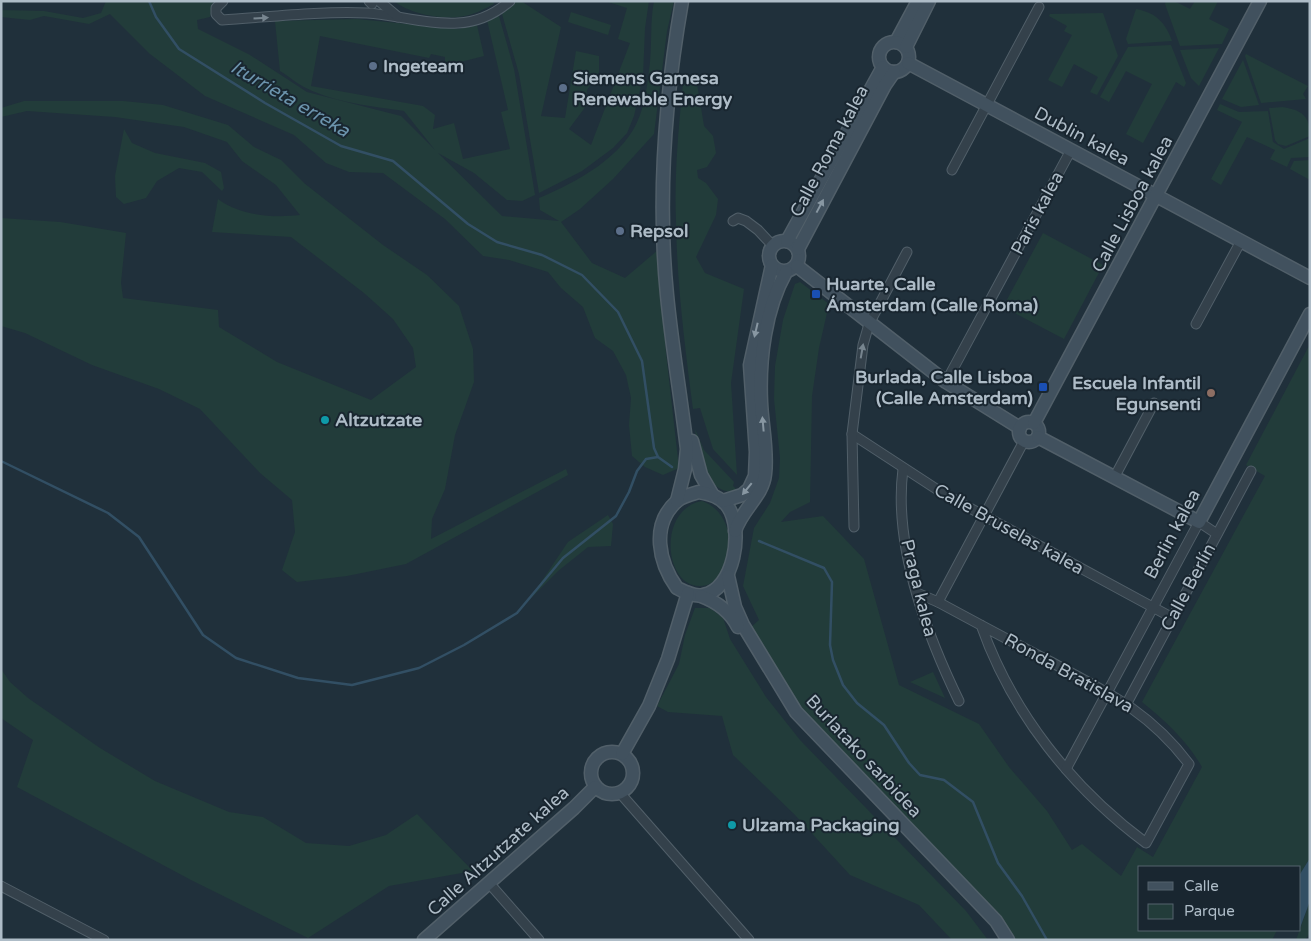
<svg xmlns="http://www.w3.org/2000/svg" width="1311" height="941" viewBox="0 0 1311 941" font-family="'Varela Round',sans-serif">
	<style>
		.green { fill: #223c3a }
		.water { fill: #324f64 }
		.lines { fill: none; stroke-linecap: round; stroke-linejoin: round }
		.stream { stroke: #324f64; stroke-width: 2.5 }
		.street-casing { stroke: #515f69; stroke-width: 11 }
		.secondary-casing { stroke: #515f69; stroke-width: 15 }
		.street { stroke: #34414b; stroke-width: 9 }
		.secondary { stroke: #41515e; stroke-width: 12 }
		.oneway { fill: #77858f }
		.oneway2 { fill: #8897a2 }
		.service-dot { fill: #5c6f8a; stroke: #192630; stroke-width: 2 }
		.transit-dot { fill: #1a4fb4; stroke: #192630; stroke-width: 2 }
		.education-dot { fill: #8d6e63; stroke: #192630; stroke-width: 2 }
		.culture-dot { fill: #0f9aa8; stroke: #192630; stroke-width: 2 }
		.labels { text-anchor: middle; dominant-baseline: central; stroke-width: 4; stroke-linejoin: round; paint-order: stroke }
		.poi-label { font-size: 18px; font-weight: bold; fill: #aebcc7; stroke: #192630; text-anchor: start }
		.street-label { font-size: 18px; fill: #aebcc7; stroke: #192630 }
		.water-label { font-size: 19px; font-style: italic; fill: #6c94ad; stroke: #192630 }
	</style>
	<rect width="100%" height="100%" fill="#20303b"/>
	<g class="green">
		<path d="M 106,1 L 213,1 L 210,17 L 197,20 L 198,29 L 250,55 L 307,92 L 401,116 L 435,150 L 404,111 C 372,106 336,103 306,88 C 297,84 289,76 280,71 L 275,21 L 357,19 L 458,29 L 477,25 L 484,56 L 445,66 L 445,57 L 431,54 L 429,58 L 320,36 L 311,86 L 423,106 L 435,115 L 433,129 L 454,123 L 463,159 L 510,149 L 501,112 L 508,110 L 487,20 L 499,16 L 514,69 L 535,195 L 522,201 L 507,200 L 474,173 L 438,153 L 502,216 L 559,221 L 540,210 L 539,198 C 577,182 626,156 640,115 C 646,99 648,79 650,62 C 652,42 650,22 654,1 L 674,1 L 667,31 L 654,134 L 613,179 L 580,209 L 561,222 L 592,263 L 625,278 L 658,250 L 666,353 L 679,468 L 663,475 L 645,467 L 632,456 L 629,425 L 631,398 L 626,375 L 613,351 L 595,338 L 583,307 L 561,288 L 548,272 L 509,260 L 483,256 L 445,219 L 383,173 L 349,172 L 326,163 L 294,135 L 205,96 L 150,54 L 110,14 L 89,24 L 44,16 L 30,20 L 1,17 L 1,10 L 44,11 L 83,18 L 101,13 Z"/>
		<path d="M 394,1 L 493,1 L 494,4 C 486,8 477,13 469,15 C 447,21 411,15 394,1 Z"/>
		<path d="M 517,1 L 521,1 L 561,27 L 541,116 L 565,118 L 576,51 L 599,56 L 599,72 L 587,90 L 586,106 L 569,129 L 591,145 L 630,43 L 618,39 L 627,8 L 605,1 L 649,1 L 645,28 L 643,77 L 634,116 L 627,133 L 613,148 L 582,171 L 539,193 L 519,74 L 502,14 Z"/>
		<path d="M 1166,1 L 1174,1 L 1190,9 L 1195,1 L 1218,1 L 1209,19 L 1229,29 L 1222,44 L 1180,46 L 1165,4 Z"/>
		<path d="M 1136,9 C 1156,13 1165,22 1172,41 L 1128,44 L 1126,39 Z"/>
		<path d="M 571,12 L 611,25 L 608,35 L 568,22 Z"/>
		<path d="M 1103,13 L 1118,56 L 1097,95 L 1090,92 L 1098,77 L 1074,64 L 1062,87 L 1048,80 L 1072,35 L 1064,31 L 1067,26 L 1049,16 L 1050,14 Z"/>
		<path d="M 1171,45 L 1186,83 L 1184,87 L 1176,82 L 1143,143 L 1126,134 L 1152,84 L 1126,71 L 1109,102 L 1100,97 L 1128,47 Z"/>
		<path d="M 1219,48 L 1199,86 L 1191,78 L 1180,50 Z"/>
		<path d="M 1246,54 L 1308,86 L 1303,94 L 1306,99 L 1261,103 L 1245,56 Z"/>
		<path d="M 1243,60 L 1259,105 L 1241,107 L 1222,99 Z"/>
		<path d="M 684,73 L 697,84 L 704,126 L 713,136 L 716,153 L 707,167 L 697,170 L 698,178 L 706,183 L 718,199 L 716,215 L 696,257 L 705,273 L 744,289 L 731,383 L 737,475 L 713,449 L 700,408 L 693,409 C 685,347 677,285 676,222 C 674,173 679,123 684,73 Z"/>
		<path d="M 24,101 L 123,101 L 163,105 L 228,125 L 254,147 L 281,160 L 304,183 L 383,245 L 427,275 L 459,306 L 473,349 L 474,382 L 455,435 L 445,489 L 432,519 L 431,539 L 566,469 L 568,475 L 406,564 L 347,576 L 297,582 L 282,570 L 295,532 L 292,500 L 260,473 L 200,409 L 159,389 L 92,365 L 25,333 L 1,326 L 1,218 L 60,222 L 126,233 L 121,283 L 123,298 L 218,310 L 219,327 L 277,362 L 371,400 L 416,367 L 413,348 L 393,319 L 364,293 L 291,237 L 212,232 L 218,199 C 240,216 274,218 300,215 L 276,185 L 242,161 L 227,142 L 184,127 L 115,117 L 27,111 L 1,117 L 1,108 Z"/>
		<path d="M 1220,104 L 1239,112 L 1268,111 L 1273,142 L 1284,149 L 1310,138 L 1310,157 L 1291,158 L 1287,167 L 1270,159 L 1275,150 L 1247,137 L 1221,185 L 1211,179 L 1242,122 L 1217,110 Z"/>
		<path d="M 1282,107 C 1301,110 1310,115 1310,136 L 1286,146 L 1278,144 L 1275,140 L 1269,108 Z"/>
		<path d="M 124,129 L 132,143 L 155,153 L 205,163 L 221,172 L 224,188 L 222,191 L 202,172 L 179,168 L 157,181 L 146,198 L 124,204 L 116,197 L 115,176 Z"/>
		<path d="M 1310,160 L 1310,180 L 1290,169 L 1294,161 Z"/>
		<path d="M 1043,233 L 1103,265 L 1064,339 L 1003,307 Z"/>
		<path d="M 800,282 L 829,304 L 819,348 L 812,396 L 810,502 L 790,512 L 781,522 L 823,516 L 864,559 L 899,685 L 979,724 L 1009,767 L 1047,811 L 1072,850 L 1082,844 L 1121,876 L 1137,847 L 1153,857 L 1202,767 C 1187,741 1166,721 1142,702 L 1265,476 L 1246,465 L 1310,344 L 1310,858 L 1300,874 L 1300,867 L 1140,867 L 1140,930 L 1277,930 L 1272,940 L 1007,940 L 941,855 L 799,705 L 749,629 L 759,620 L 743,586 L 754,528 L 770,503 L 779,478 L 780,458 L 774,399 L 775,366 L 783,320 L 795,284 Z"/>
		<path d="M 695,429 L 704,450 L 734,482 L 733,486 L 739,492 C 704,496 699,454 695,429 Z"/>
		<path d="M 702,501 C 744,516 733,586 700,586 C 664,587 657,509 702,501 Z"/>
		<path d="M 608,515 L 613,524 L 611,546 L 588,547 L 558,571 L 529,600 L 568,542 Z"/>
		<path d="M 695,608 L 710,608 L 723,618 L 730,639 L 766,697 L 800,740 L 966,911 L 988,940 L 952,940 L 919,905 L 850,875 L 795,815 L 733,755 L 722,716 L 668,712 L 657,706 L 679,664 L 685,635 Z"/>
		<path d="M 1,669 L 10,682 L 28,698 L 100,748 L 155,781 L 229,812 L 263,817 L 306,843 L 349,846 L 386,835 L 417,814 L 473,871 L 389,886 L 308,938 L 191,880 L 17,787 L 33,740 L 1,718 Z"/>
		<path d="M 933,672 L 945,698 L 910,682 Z"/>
		<path d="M 1310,901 L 1310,933 L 1305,940 L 1296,940 Z"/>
	</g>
	<path class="water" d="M 1310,858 L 1310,901 L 1300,928 L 1300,874 Z"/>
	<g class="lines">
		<g class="stream">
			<path d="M 149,1 L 156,17 L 179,49 L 265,103 L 341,146 L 393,161 L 468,224 L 497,242 L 542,255 L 582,275 L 618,312 L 642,361 L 654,448 L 658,457 L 672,467"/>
			<path d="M 1,461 L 108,513 L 139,537 L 203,635 L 236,658 L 298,678 L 352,685 L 419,668 L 464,645 L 517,613 L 563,558 L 616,516 L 629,492 L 637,471 L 646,459 L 658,457"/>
			<path d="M 759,541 L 824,568 L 832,582 L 830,645 L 833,660 L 843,685 L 857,703 L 884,725 L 909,763 L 920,775 L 944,780 L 973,802 L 998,863 L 1022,896 L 1047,940"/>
		</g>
		<g class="street-casing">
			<g id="street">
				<path d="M 223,1 L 216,8 L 216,14 L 222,20 C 270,17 319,11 367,13 C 397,15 428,25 458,23 C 478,22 495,14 510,1"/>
				<path d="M 369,1 L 372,4"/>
				<path d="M 379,1 L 398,17"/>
				<path d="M 952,170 L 1039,7"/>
				<path d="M 733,221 L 738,218 L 746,221 L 758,230 L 773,246"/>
				<path d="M 1196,324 L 1241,241"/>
				<path d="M 946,382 L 1071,150"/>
				<path d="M 852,434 L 944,494 L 1171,617"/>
				<path d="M 903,469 C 893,546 926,633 959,701"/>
				<path d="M 1114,478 L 1154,403"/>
				<path d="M 854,527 L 852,434 L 863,345 L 869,324 L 907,252"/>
				<path d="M 917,593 L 938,602 C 975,622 1012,642 1049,661 C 1107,692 1149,711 1189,764 L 1146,843 C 1072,788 1012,713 981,625"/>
				<path d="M 938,602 L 1024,441"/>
				<path d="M 1127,703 L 1251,471"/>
				<path d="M 1066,769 L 1199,522 L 1217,534"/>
				<path d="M 620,793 L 749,940"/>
				<path d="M 489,883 L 539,940"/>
				<path d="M 1,886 L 104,940"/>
			</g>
		</g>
		<g class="secondary-casing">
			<g id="secondary">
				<path d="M 896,42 L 918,1"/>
				<circle cx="894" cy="57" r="15"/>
				<path d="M 906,47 L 929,1"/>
				<path d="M 908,63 L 1310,278"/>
				<circle cx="784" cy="256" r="15"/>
				<path d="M 787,241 L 883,67"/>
				<path d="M 798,249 L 885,85 L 894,72"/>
				<path d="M 797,266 L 946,382 L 1020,428"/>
				<circle cx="1029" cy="432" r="10"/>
				<path d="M 1034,423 L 1260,1"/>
				<path d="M 1038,437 L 1199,522 L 1310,314"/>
				<path d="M 692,441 L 701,475 L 712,494"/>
				<path d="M 699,492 C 710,494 721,497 728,507 C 744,530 734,590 703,595 C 694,597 685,592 677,588 C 659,563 650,525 677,501 C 683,496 692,494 699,492 Z"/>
				<path d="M 677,501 L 685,469 L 687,449 C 681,398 672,347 667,295 C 657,197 665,98 682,1"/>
				<path d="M 723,501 L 742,495 L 749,489 L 755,476 L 756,452 L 750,365 L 772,265"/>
				<path d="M 735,531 C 742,509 763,496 765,474 C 768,451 762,426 761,402 C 759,360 765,309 786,272"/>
				<path d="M 728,576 L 735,607 L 743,625 L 796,712 L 996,921 L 1008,940"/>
				<path d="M 701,596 C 717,602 730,611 738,627"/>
				<circle cx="612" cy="773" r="21"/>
				<path d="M 622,754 L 649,706 L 668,659 L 688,593"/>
				<path d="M 424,940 L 574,808 L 595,787"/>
			</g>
		</g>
		<use href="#street" class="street"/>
		<use href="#secondary" class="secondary"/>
	</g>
	<defs><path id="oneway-solid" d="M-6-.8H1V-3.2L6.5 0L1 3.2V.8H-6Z" transform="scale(1.25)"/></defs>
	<g class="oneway">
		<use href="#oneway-solid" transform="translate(261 18) rotate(-4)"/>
		<use href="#oneway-solid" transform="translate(862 351) rotate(-80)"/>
	</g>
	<g class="oneway2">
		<use href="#oneway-solid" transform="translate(820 206) rotate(-62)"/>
		<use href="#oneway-solid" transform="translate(756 330) rotate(103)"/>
		<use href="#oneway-solid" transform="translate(763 424) rotate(-95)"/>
		<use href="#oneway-solid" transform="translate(747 489) rotate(129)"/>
	</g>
	<g class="service-dot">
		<circle cx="373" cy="66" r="5"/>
		<circle cx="563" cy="88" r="5"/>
		<circle cx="620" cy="231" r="5"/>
	</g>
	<g class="transit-dot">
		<rect x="811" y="289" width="10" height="10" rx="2.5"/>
		<rect x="1038" y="382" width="10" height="10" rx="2.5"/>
	</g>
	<circle class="education-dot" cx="1211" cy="393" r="5"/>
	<g class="culture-dot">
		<circle cx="325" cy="420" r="5"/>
		<circle cx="732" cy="825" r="5"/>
	</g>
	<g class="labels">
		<g class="poi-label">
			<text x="383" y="66">Ingeteam</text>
			<text x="573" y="78">Siemens Gamesa<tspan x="573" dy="21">Renewable Energy</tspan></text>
			<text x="630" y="231">Repsol</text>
			<text x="826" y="284">Huarte, Calle<tspan x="826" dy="21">Ámsterdam (Calle Roma)</tspan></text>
			<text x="1033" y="377" text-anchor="end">Burlada, Calle Lisboa<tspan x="1033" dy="21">(Calle Amsterdam)</tspan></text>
			<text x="1201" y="383" text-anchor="end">Escuela Infantil<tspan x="1201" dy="21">Egunsenti</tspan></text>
			<text x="335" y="420">Altzutzate</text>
			<text x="742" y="825">Ulzama Packaging</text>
		</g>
		<g class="street-label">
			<text transform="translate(1082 136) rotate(28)">Dublin kalea</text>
			<text transform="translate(829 151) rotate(-62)">Calle Roma kalea</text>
			<text transform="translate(1132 204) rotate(-62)">Calle Lisboa kalea</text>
			<text transform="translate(1037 213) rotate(-62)">Paris kalea</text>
			<text transform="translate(1009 529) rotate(29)">Calle Bruselas kalea</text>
			<text transform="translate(1172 534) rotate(-62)">Berlin kalea</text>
			<text transform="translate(1188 587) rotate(-62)">Calle Berlín</text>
			<text transform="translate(919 588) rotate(76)">Praga kalea</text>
			<text transform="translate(1069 673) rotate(29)">Ronda Bratislava</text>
			<text transform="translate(864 756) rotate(47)">Burlatako sarbidea</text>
			<text transform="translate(498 851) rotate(-42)">Calle Altzutzate kalea</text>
		</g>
		<g class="water-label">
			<text transform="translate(290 99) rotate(30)">Iturrieta erreka</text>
		</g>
	</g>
	<rect width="1311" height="941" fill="none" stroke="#aebcc7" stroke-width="5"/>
	<rect x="1138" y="866" width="162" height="65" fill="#192630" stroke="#55626c"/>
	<rect x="1148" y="882" width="25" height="8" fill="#41515e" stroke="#55626c"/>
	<text x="1184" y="891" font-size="15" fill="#aebcc7">Calle</text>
	<rect x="1148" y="904" width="25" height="15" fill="#223c3a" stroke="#55626c"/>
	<text x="1184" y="916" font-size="15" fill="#aebcc7">Parque</text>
</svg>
